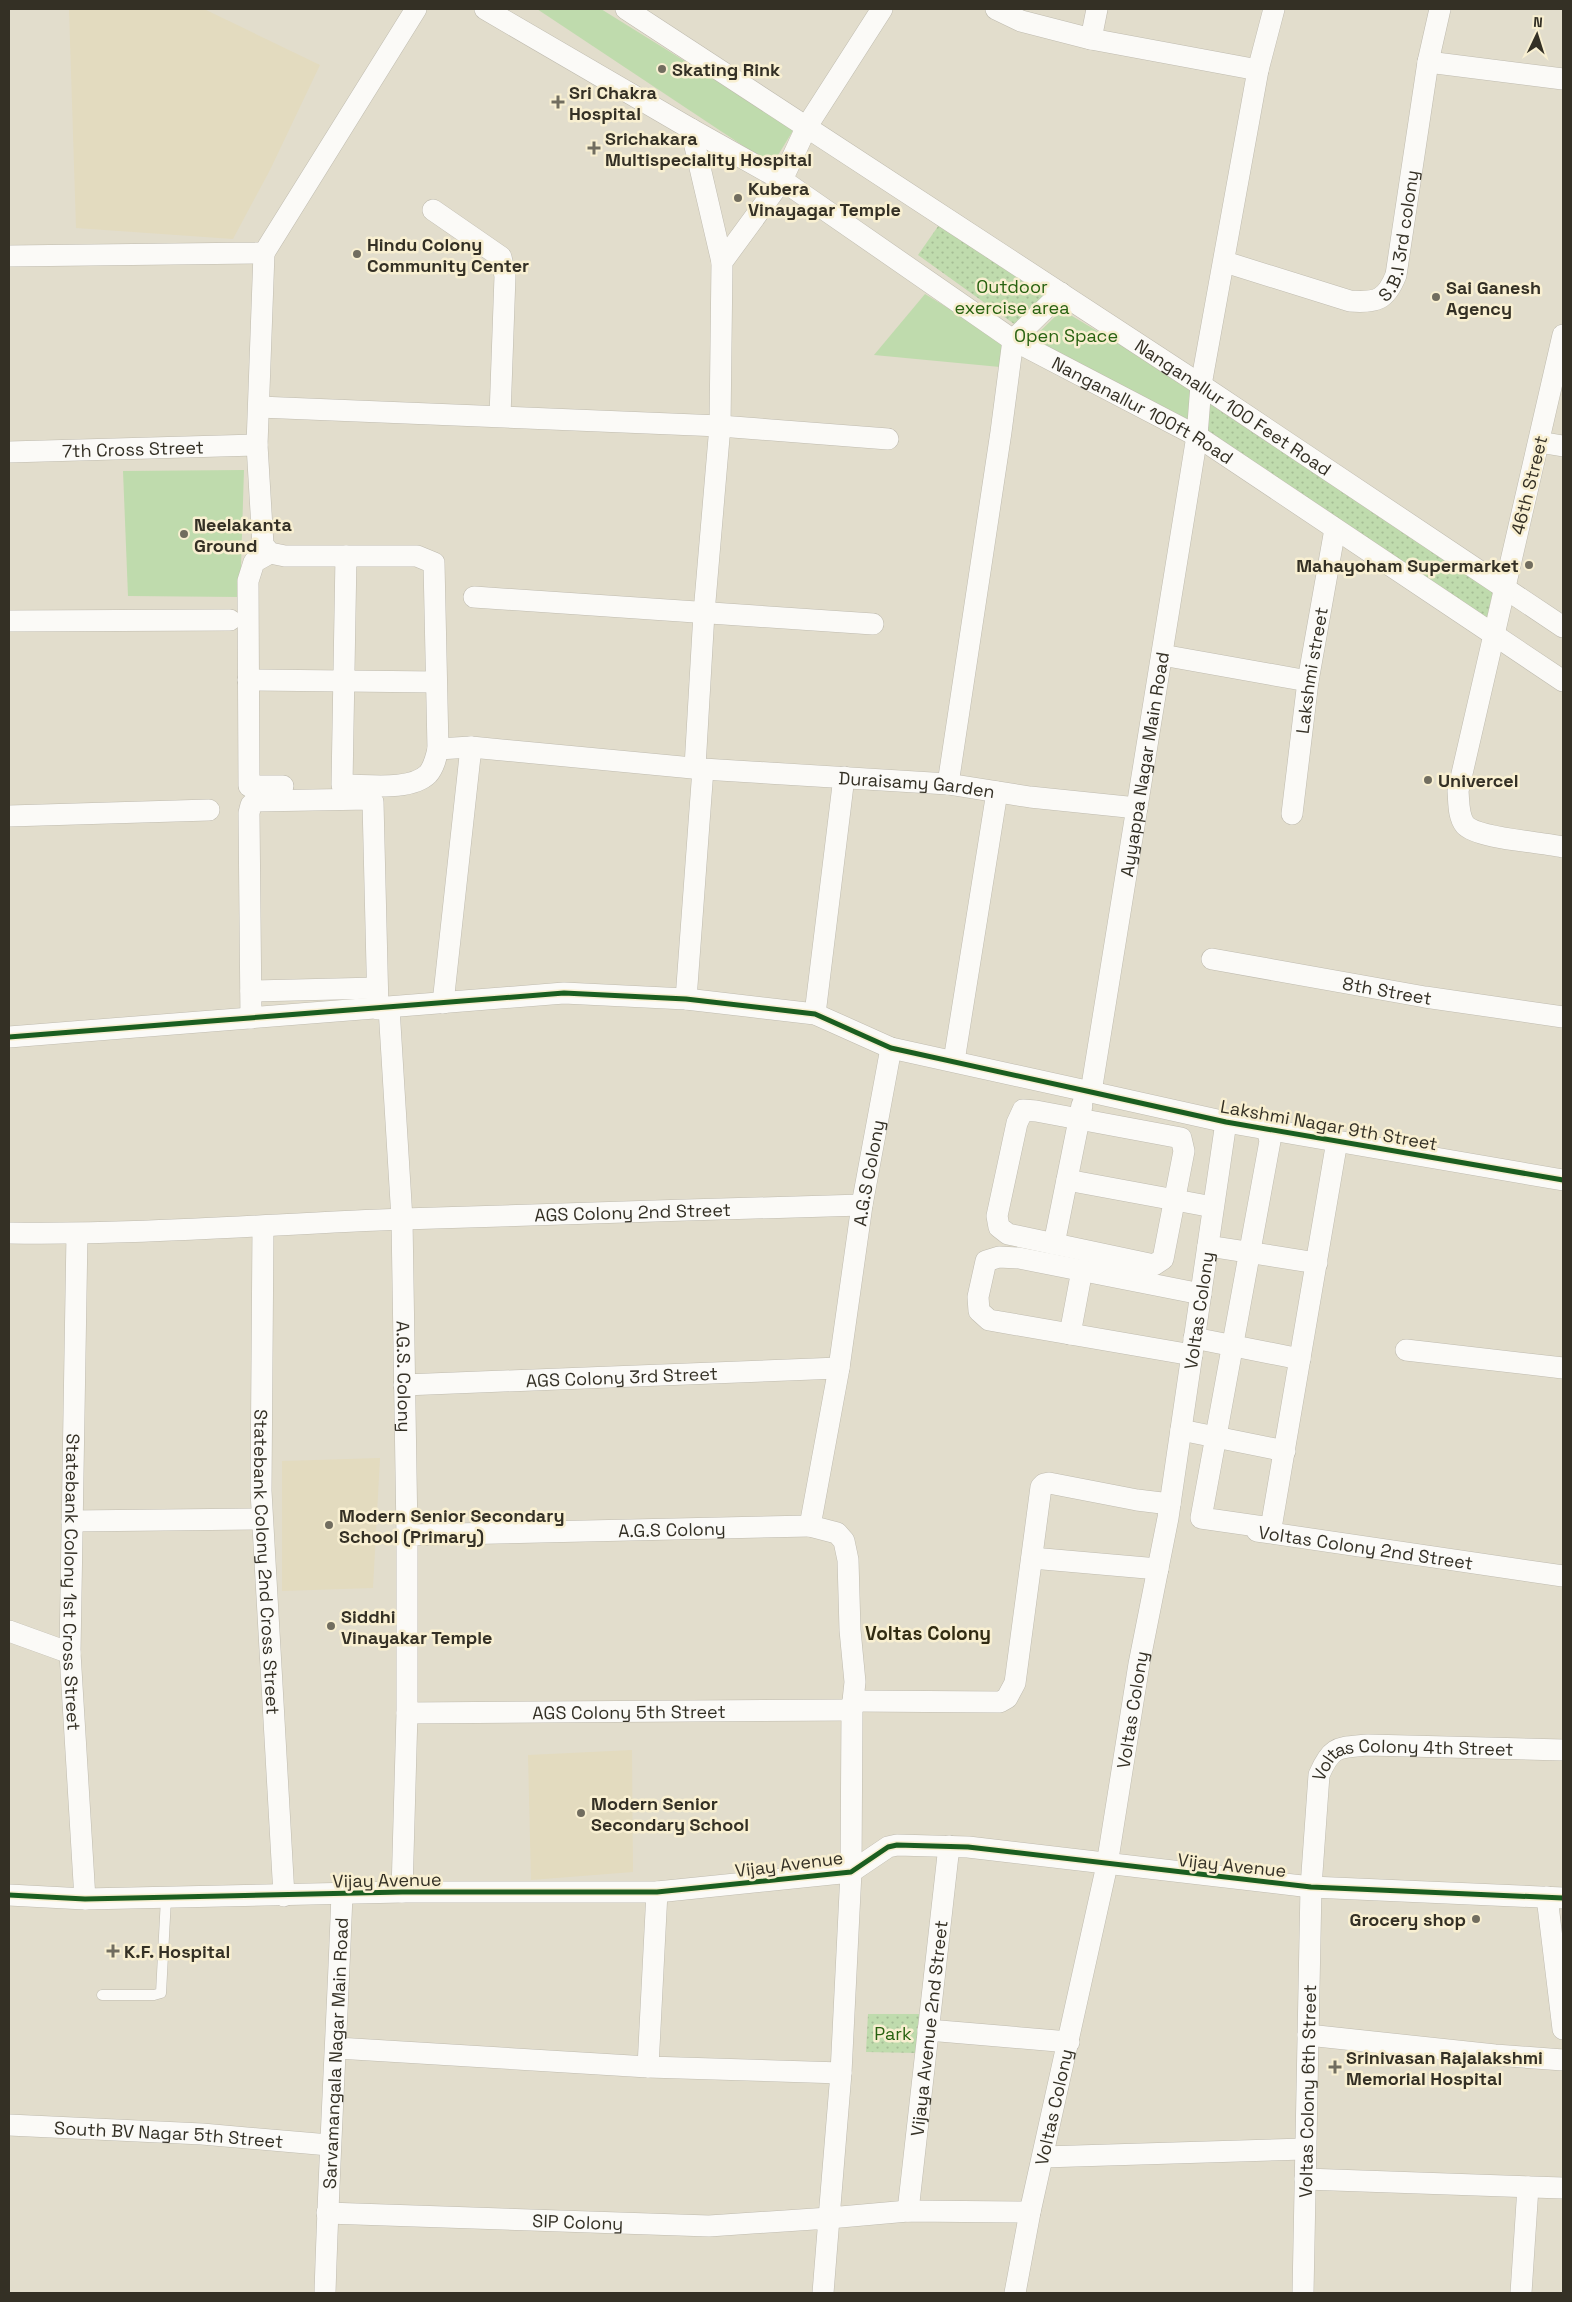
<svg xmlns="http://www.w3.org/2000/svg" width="1572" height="2302" viewBox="0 0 1572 2302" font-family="'Space Grotesk',sans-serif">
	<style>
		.built { fill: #e3dbbf }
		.green { fill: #bfdbad }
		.park { fill: url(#park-dots) }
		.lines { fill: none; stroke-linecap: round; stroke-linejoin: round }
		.service-casing { stroke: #bfbbaf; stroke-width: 11 }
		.minor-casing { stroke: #bfbbaf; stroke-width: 22 }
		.service { stroke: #fbfaf7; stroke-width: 10 }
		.minor { stroke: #fbfaf7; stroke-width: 21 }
		.cycleway-casing { stroke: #f8efd1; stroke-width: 8 }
		.cycleway { stroke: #1b5e20; stroke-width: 5 }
		.poi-dot { fill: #716d5f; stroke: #f8efd1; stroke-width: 2 }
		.labels { text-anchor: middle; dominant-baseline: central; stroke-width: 5; stroke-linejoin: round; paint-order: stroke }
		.poi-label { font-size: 18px; font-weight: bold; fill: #343025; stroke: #f8efd1; text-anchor: start }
		.street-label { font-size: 18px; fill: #343025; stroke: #f8efd1 }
		.park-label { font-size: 18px; fill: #286210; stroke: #f8efd1 }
		.neighbourhood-label { font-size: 19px; font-weight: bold; fill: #312b12; stroke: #f8efd1 }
	</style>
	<defs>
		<pattern id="park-dots" width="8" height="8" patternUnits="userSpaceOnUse" patternTransform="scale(1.25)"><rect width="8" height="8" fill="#bfdbad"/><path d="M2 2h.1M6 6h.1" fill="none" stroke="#a5bc95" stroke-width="1.8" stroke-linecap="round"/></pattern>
	</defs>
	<rect width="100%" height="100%" fill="#e2ddcc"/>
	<g class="built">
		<path d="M 69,9 L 204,9 L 320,65 L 270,170 L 233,239 L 76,228 Z"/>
		<path d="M 380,1458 L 373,1588 L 282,1591 L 282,1461 Z"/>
		<path d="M 632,1750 L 633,1872 L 531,1880 L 528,1755 Z"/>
	</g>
	<g class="green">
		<path d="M 537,9 L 601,9 L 794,129 L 772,165 Z"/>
		<path d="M 925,294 L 1002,341 L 1000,367 L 874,355 Z"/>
		<path d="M 1062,310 L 1194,389 L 1188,425 L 1032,339 Z"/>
		<path d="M 244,470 L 240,597 L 128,596 L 123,471 Z"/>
	</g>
	<g class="park">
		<path d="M 941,222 L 1047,296 L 1021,329 L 918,255 Z"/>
		<path d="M 1206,396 L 1494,587 L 1486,622 L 1202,432 Z"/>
		<path d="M 868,2014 L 920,2014 L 918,2053 L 866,2052 Z"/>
	</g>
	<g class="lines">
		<g class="service-casing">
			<path id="service" d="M 102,1995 L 154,1995 L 161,1993 L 166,1898"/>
		</g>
		<g class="minor-casing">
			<g id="minor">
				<path id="s1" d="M 485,9 L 691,129 L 782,180 L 1013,340 L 1197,436 L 1563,681"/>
				<path id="s2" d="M 626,9 L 1201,385 L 1563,627"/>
				<path d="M 996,9 L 1021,21 L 1091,39 L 1258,70"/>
				<path d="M 1091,39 L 1097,9"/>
				<path d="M 1428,62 L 1563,79"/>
				<path d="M 691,129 L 722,262"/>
				<path d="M 433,210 L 501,257 L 505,276 L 500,416"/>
				<path id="s3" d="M 264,253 L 257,445 L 263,545 L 270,553 L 285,556 L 417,556 L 434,563 L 438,749 L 471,747 L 703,769 L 948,784 L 1030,797 L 1137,808"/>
				<path d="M 9,256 L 264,253 L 416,9"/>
				<path id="s4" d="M 1225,262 L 1350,301 C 1377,303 1386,300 1396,275 L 1428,62 L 1440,9"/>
				<path d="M 1563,335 L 1458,791 C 1459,802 1458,816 1465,825 C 1478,839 1543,842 1563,847"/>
				<path d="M 259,407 L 720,426 L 888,439"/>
				<path d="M 1539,442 L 1563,446"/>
				<path id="s5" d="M 9,452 L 257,445"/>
				<path d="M 270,553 L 254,562 L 248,581 L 249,786 L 283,786"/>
				<path d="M 474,597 L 873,624"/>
				<path d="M 9,621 L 230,620"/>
				<path d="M 1162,655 L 1308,681"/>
				<path d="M 248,680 L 436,682"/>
				<path d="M 695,767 L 704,613 L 720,426 L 722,262 L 782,180 L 807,126 L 882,9"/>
				<path d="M 948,784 L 1001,432 L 1013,340 L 1061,293"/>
				<path d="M 342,785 L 346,556"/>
				<path d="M 346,785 C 368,785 411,791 428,774 C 434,767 436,758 438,749"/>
				<path id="s6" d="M 1292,814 L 1308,681 L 1335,529"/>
				<path d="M 9,816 L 209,810"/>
				<path id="s7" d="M 1212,959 L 1425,997 L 1563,1017"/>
				<path d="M 251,991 L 377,988"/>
				<path d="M 686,999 L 703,769"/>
				<path d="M 443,1003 L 471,747"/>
				<path id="s8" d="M 389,1008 L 402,1219 L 407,1535"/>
				<path d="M 815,1014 L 844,777"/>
				<path d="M 251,1018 L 249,813 L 251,805 L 256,801 L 370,799 L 373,802 L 378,1009"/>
				<path d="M 9,1037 L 564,993 L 686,999 L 815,1014 L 891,1048 L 1091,1092 L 1226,1122 L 1563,1180"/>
				<path d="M 954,1061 L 997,792"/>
				<path id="s9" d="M 1091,1092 L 1197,436 L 1201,385 L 1258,70 L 1274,9"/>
				<path d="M 1023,1110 L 1036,1111 L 1181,1138 L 1184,1151 L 1163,1259 L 1154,1265 L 1008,1234 L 999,1227 L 997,1216 L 1017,1123 Z"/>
				<path d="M 1267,1129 L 1270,1141 L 1201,1518 L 1271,1528 L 1337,1141"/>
				<path d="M 1067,1180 L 1213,1207"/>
				<path id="s10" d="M 263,1227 L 261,1491 L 284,1896"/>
				<path id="s11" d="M 9,1233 C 141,1235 271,1224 403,1219 C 556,1213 709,1210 862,1205"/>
				<path id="s12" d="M 77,1234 L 70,1653 L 85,1899"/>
				<path d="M 1054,1244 L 1082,1105"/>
				<path d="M 1208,1246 L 1317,1263"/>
				<path d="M 1070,1334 L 1082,1270"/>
				<path d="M 1194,1338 L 1300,1359"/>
				<path d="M 1406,1350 L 1563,1368"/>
				<path d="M 1192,1355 L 989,1320 L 979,1311 L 978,1297 L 986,1261 L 999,1257 L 1019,1258 L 1201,1294"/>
				<path id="s13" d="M 404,1385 L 839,1368"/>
				<path d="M 1181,1430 L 1285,1451"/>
				<path d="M 72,1521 L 262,1519"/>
				<path d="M 810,1526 L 837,1533 L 844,1541 L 848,1560 L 850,1630 L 855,1682 L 852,1710 L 851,1872 L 841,2073 L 829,2218 L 908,2211 L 1030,2212"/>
				<path id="s14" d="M 1257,1531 L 1563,1576"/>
				<path d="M 1032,1558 L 1158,1569"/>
				<path d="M 9,1631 L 70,1653"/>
				<path d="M 853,1701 L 1000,1702 L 1007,1698 L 1015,1683 L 1041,1487 L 1044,1484 L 1049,1483 L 1137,1500 L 1170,1504"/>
				<path id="s15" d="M 407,1713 L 852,1710"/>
				<path id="s16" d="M 402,1892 L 407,1713 L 407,1535 L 810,1526 L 839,1368 L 862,1205 L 891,1048"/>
				<path d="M 657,1892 L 648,2067 L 841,2073"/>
				<path d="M 9,1895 L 85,1899 L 402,1892 L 657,1892 L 851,1872 L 888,1847 L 897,1845 L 968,1847 L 1311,1887 L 1563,1898"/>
				<path d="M 1547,1897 L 1563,2029"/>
				<path d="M 928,2030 L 1069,2042"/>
				<path d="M 1308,2035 L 1495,2055 L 1563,2060"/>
				<path d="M 337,2048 L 648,2067"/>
				<path id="s17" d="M 9,2125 L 202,2134 L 329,2145"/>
				<path d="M 1043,2157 L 1305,2149"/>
				<path d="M 1305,2179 L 1563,2188"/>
				<path id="s18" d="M 908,2211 L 949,1846"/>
				<path id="s19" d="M 327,2213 L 709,2226 L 829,2218 L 823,2293"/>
				<path id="s20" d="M 325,2293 C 329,2160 337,2027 342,1894"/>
				<path id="s21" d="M 1015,2293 L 1030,2212 L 1107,1865 L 1139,1664 L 1168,1518 L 1226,1122"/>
				<path id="s22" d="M 1303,2293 L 1311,1887 L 1319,1775 C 1332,1745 1338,1748 1368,1745 L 1563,1750"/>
				<path d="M 1521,2293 L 1528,2187"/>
			</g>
		</g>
		<use href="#service" class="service"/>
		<use href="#minor" class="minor"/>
		<g class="cycleway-casing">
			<g id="cycleway">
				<path d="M 9,1037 L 564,993 L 686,999 L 815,1014 L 891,1048 L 1091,1092 L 1226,1122 L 1563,1180"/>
				<path d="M 9,1895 L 85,1899 L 402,1892 L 657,1892 L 851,1872 L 888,1847 L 897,1845 L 968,1847 L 1311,1887 L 1563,1898"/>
			</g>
		</g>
		<use href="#cycleway" class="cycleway"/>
	</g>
	<g class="poi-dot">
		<circle cx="662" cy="69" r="5"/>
		<path d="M555.5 94.5h5v5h5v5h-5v5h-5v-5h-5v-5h5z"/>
		<path d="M591.5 140.5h5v5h5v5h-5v5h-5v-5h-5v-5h5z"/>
		<circle cx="738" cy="198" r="5"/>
		<circle cx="357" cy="254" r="5"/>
		<circle cx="1436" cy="297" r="5"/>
		<circle cx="184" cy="534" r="5"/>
		<circle cx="1529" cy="565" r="5"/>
		<circle cx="1428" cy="780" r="5"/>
		<circle cx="329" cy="1525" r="5"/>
		<circle cx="331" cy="1626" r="5"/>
		<circle cx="581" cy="1813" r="5"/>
		<circle cx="1476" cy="1919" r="5"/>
		<path d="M110.5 1943.5h5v5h5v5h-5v5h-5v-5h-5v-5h5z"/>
		<path d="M1332.5 2059.5h5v5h5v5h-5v5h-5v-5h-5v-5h5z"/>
	</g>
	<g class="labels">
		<g class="poi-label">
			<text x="672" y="69">Skating Rink</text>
			<text x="569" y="92">Sri Chakra<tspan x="569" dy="21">Hospital</tspan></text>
			<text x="605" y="138">Srichakara<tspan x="605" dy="21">Multispeciality Hospital</tspan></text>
			<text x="748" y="188">Kubera<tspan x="748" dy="21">Vinayagar Temple</tspan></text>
			<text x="367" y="244">Hindu Colony<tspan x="367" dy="21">Community Center</tspan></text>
			<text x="1446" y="287">Sai Ganesh<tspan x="1446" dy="21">Agency</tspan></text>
			<text x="194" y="524">Neelakanta<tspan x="194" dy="21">Ground</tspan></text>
			<text x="1519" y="565" text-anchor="end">Mahayoham Supermarket</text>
			<text x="1438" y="780">Univercel</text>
			<text x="339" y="1515">Modern Senior Secondary<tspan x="339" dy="21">School (Primary)</tspan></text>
			<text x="341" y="1616">Siddhi<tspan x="341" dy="21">Vinayakar Temple</tspan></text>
			<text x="591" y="1803">Modern Senior<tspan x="591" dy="21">Secondary School</tspan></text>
			<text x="1466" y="1919" text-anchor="end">Grocery shop</text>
			<text x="124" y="1951">K.F. Hospital</text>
			<text x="1346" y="2057">Srinivasan Rajalakshmi<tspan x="1346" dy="21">Memorial Hospital</tspan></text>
		</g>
		<g class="street-label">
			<text stroke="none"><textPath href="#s4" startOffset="229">S.B.I 3rd colony</textPath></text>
			<text stroke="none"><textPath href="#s2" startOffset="726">Nanganallur 100 Feet Road</textPath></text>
			<text stroke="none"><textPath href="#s1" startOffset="771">Nanganallur 100ft Road</textPath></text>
			<text stroke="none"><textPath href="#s5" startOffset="124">7th Cross Street</textPath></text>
			<text transform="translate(1529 485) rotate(-76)">46th Street</text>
			<text stroke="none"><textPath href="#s6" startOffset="145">Lakshmi street</textPath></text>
			<text stroke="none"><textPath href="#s9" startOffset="332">Ayyappa Nagar Main Road</textPath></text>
			<text stroke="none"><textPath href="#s3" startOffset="1135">Duraisamy Garden</textPath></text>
			<text stroke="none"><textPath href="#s7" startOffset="178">8th Street</textPath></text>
			<text transform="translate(1329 1125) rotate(10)">Lakshmi Nagar 9th Street</text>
			<text stroke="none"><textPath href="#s16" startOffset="1118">A.G.S Colony</textPath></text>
			<text stroke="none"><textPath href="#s11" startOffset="624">AGS Colony 2nd Street</textPath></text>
			<text stroke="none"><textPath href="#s21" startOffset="1000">Voltas Colony</textPath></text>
			<text stroke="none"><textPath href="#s8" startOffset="369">A.G.S. Colony</textPath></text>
			<text stroke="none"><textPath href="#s13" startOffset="218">AGS Colony 3rd Street</textPath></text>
			<text stroke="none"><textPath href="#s16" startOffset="622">A.G.S Colony</textPath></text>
			<text stroke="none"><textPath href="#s14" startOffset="110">Voltas Colony 2nd Street</textPath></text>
			<text stroke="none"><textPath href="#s10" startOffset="335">Statebank Colony 2nd Cross Street</textPath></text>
			<text stroke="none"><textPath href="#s12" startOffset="348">Statebank Colony 1st Cross Street</textPath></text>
			<text stroke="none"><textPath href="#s21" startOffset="595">Voltas Colony</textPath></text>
			<text stroke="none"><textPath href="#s15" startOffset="222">AGS Colony 5th Street</textPath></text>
			<text stroke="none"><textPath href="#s22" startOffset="620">Voltas Colony 4th Street</textPath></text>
			<text transform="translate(789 1864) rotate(-7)">Vijay Avenue</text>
			<text transform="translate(1232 1865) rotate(6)">Vijay Avenue</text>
			<text transform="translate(387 1880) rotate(-1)">Vijay Avenue</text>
			<text stroke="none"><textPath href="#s18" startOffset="184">Vijaya Avenue 2nd Street</textPath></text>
			<text stroke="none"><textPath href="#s20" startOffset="240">Sarvamangala Nagar Main Road</textPath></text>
			<text stroke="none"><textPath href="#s22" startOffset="202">Voltas Colony 6th Street</textPath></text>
			<text stroke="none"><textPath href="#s21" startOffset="190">Voltas Colony</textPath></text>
			<text stroke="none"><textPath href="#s17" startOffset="160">South BV Nagar 5th Street</textPath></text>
			<text stroke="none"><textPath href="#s19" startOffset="251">SIP Colony</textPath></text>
		</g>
		<g class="park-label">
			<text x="1012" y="286">Outdoor<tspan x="1012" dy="21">exercise area</tspan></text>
			<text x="1066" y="335">Open Space</text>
			<text x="893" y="2033">Park</text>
		</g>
		<g class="neighbourhood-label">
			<text x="928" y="1633">Voltas Colony</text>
		</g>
	</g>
	<rect width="1572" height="2302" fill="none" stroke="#343025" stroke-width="20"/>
	<g transform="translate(1537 35) rotate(4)" stroke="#f8efd1" stroke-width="4" paint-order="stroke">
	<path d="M0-4L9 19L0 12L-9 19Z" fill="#343025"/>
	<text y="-8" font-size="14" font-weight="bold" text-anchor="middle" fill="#343025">N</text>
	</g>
</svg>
